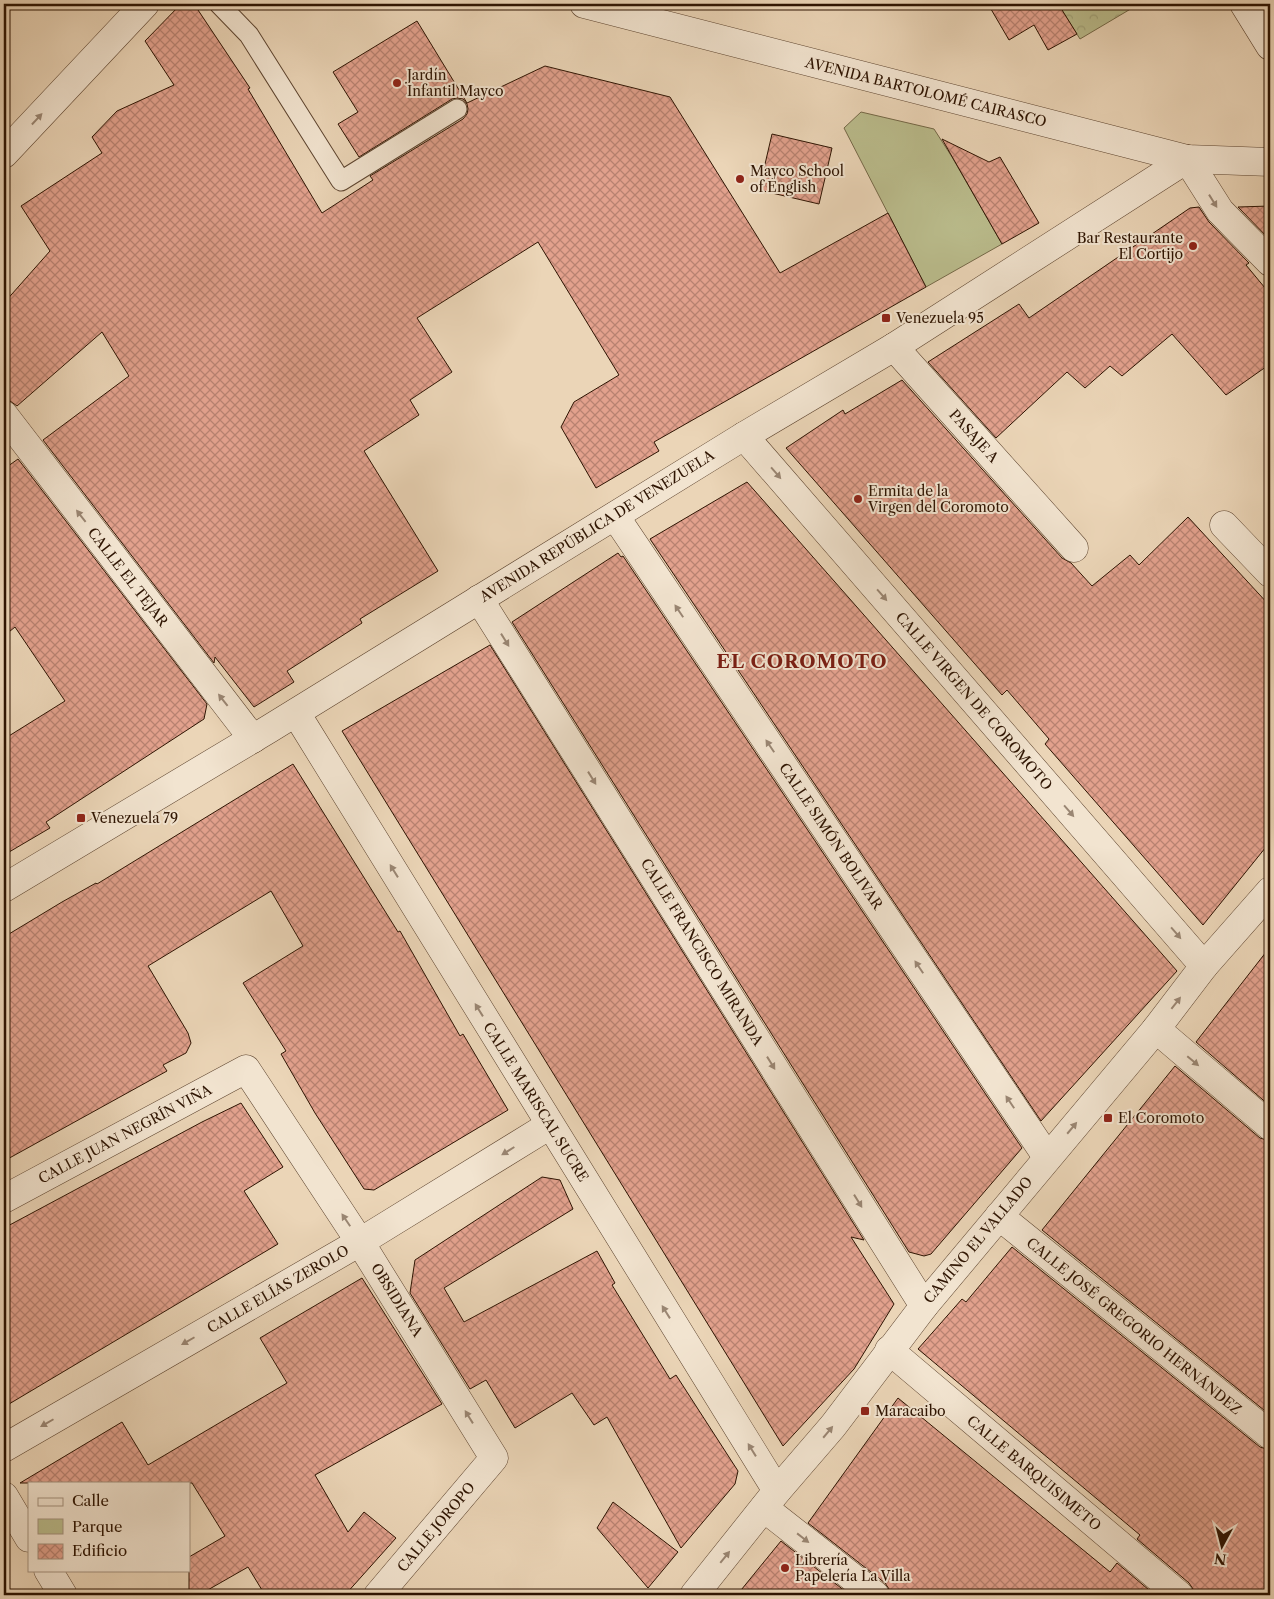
<svg xmlns="http://www.w3.org/2000/svg" width="1274" height="1599" viewBox="0 0 1274 1599" font-family="'Libre Caslon Text',serif">
	<style>
		.green { fill: #babc8c; stroke: #746847 }
		.park { fill: url(#park-crowns); stroke: #746847 }
		.building { fill: url(#building-cross-hatch); stroke: #2e1402 }
		.lines { fill: none; stroke-linecap: round; stroke-linejoin: round }
		.service-casing { stroke: #5d442f; stroke-width: 21 }
		.minor-casing { stroke: #5d442f; stroke-width: 29 }
		.tertiary-casing { stroke: #5d442f; stroke-width: 29 }
		.service { stroke: #f2e4d0; stroke-width: 19 }
		.minor { stroke: #f2e4d0; stroke-width: 28 }
		.tertiary { stroke: #f2e4d0; stroke-width: 28 }
		.oneway { fill: #9a8673 }
		.poi-dot { fill: #8f2418; stroke: #f2e4d0; stroke-width: 2 }
		.labels { text-anchor: middle; dominant-baseline: central; stroke-width: 4; stroke-linejoin: round; paint-order: stroke }
		.poi-label { font-size: 14px; fill: #2e1402; stroke: #f2e4d0; text-anchor: start }
		.street-label { font-size: 14px; fill: #2e1402; stroke: #f2e4d0 }
		.district-label { font-size: 19px; font-weight: bold; letter-spacing: 1px; fill: #7a1f14; stroke: #f2e4d0 }
	</style>
	<defs>
		<pattern id="park-crowns" width="20" height="18" patternUnits="userSpaceOnUse" patternTransform="scale(1.25)"><rect width="20" height="18" fill="#babc8c"/><path d="M2 6a3 3 0 1 1 6 0M12 15a3 3 0 1 1 6 0" fill="none" stroke="#a0a177"/></pattern>
		<pattern id="building-cross-hatch" width="8" height="8" patternUnits="userSpaceOnUse" patternTransform="scale(1.25)"><rect width="8" height="8" fill="#e2a18d"/><path d="M0 0l8 8M0 8l8-8" fill="none" stroke="#b88271"/></pattern>
	</defs>
	<rect width="100%" height="100%" fill="#ebd5b7"/>
	<filter id="stains"><feTurbulence type="fractalNoise" baseFrequency=".004" numOctaves="4"/><feColorMatrix values="0 0 0 0 .2 0 0 0 0 .09 0 0 0 0 .02 0 0 0 .5 -.17"/></filter>
	<radialGradient id="worn" r=".72"><stop offset=".6" stop-color="#630" stop-opacity="0"/><stop offset="1" stop-color="#630" stop-opacity=".3"/></radialGradient>
	<path class="green" d="M 861,112 L 934,129 L 952,157 L 1002,244 L 926,287 L 844,128 Z"/>
	<path class="park" d="M 1058,4 L 1139,4 L 1080,39 Z"/>
	<g class="building">
		<path d="M 181,4 L 194,4 L 250,88 L 248,89 L 322,213 L 373,180 L 370,176 L 463,119 L 467,114 L 468,109 L 467,104 L 463,99 L 457,98 L 452,99 L 359,157 L 338,124 L 358,112 L 333,72 L 417,21 L 467,103 L 545,66 L 670,97 L 780,273 L 888,213 L 926,287 L 654,442 L 659,451 L 596,488 L 561,427 L 574,402 L 619,375 L 538,242 L 417,318 L 452,372 L 410,400 L 419,415 L 364,451 L 438,571 L 360,619 L 362,623 L 287,671 L 294,682 L 254,707 L 215,657 L 214,663 L 43,440 L 129,376 L 102,332 L 17,406 L 10,401 L 4,400 L 4,303 L 50,251 L 21,206 L 102,153 L 92,137 L 117,111 L 174,85 L 145,41 Z"/>
		<path d="M 988,4 L 1072,4 L 1062,10 L 1077,34 L 1048,50 L 1034,25 L 1009,40 Z"/>
		<path d="M 772,134 L 832,148 L 819,204 L 759,190 Z"/>
		<path d="M 942,139 L 989,162 L 1000,157 L 1039,223 L 1002,244 Z"/>
		<path d="M 1270,206 L 1270,240 L 1238,207 Z"/>
		<path d="M 1199,207 L 1209,222 L 1249,263 L 1246,265 L 1270,294 L 1270,364 L 1226,395 L 1172,334 L 1122,376 L 1110,366 L 1085,388 L 1067,372 L 996,438 L 928,362 L 1019,304 L 1029,318 L 1190,208 Z"/>
		<path d="M 902,380 L 1062,558 L 1071,563 L 1092,586 L 1130,555 L 1139,565 L 1188,517 L 1270,606 L 1270,842 L 1203,925 L 1045,744 L 1049,739 L 1007,690 L 1002,695 L 786,448 L 843,410 L 845,414 Z"/>
		<path d="M 18,459 L 207,704 L 204,719 L 46,822 L 50,828 L 4,855 L 4,739 L 65,701 L 15,627 L 4,636 L 4,469 Z"/>
		<path d="M 747,482 L 1177,971 L 1041,1121 L 650,539 Z"/>
		<path d="M 618,553 L 621,557 L 623,556 L 1022,1148 L 931,1254 L 924,1256 L 909,1252 L 512,622 Z"/>
		<path d="M 490,645 L 864,1240 L 851,1237 L 894,1304 L 854,1369 L 783,1446 L 342,731 Z"/>
		<path d="M 293,764 L 398,932 L 400,931 L 460,1036 L 463,1034 L 508,1110 L 374,1190 L 364,1189 L 315,1113 L 281,1054 L 286,1051 L 243,983 L 303,946 L 271,891 L 148,966 L 188,1033 L 191,1043 L 186,1053 L 163,1065 L 167,1071 L 4,1161 L 4,937 L 62,902 L 96,883 L 97,884 Z"/>
		<path d="M 1270,947 L 1270,1106 L 1196,1042 Z"/>
		<path d="M 1175,1066 L 1260,1138 L 1270,1141 L 1270,1415 L 1042,1230 Z"/>
		<path d="M 241,1103 L 283,1167 L 244,1191 L 278,1244 L 4,1407 L 4,1228 L 202,1122 Z"/>
		<path d="M 542,1177 L 560,1180 L 573,1209 L 444,1288 L 464,1322 L 597,1251 L 615,1283 L 612,1285 L 670,1379 L 676,1375 L 738,1471 L 735,1484 L 681,1548 L 607,1417 L 594,1425 L 572,1393 L 515,1428 L 486,1380 L 470,1389 L 410,1293 L 415,1260 Z"/>
		<path d="M 1012,1247 L 1260,1447 L 1270,1450 L 1270,1595 L 1194,1595 L 1193,1589 L 1189,1583 L 1137,1539 L 1140,1535 L 918,1349 L 962,1299 L 966,1302 Z"/>
		<path d="M 362,1278 L 442,1404 L 315,1475 L 348,1532 L 364,1512 L 396,1538 L 345,1595 L 265,1595 L 248,1567 L 199,1595 L 189,1595 L 189,1557 L 225,1536 L 192,1483 L 20,1483 L 122,1422 L 148,1465 L 287,1383 L 260,1338 Z"/>
		<path d="M 898,1398 L 1110,1572 L 1117,1563 L 1155,1595 L 890,1595 L 889,1589 L 885,1583 L 808,1523 Z"/>
		<path d="M 613,1502 L 678,1552 L 648,1588 L 597,1528 Z"/>
		<path d="M 781,1541 L 850,1595 L 737,1595 Z"/>
	</g>
	<g class="lines">
		<g class="service-casing">
			<path id="service" d="M 219,4 L 249,35 L 341,181 L 457,109"/>
		</g>
		<g class="minor-casing">
			<g id="minor">
				<path d="M 1244,4 L 1270,46"/>
				<path d="M 4,154 L 145,4"/>
				<path d="M 1187,159 L 1220,211 L 1270,262"/>
				<path d="M 894,347 L 1074,548"/>
				<path d="M 4,415 L 253,739"/>
				<path d="M 744,436 L 1204,966"/>
				<path d="M 615,516 L 1047,1157"/>
				<path d="M 1224,525 L 1270,573"/>
				<path d="M 479,599 L 924,1306"/>
				<path d="M 296,713 L 777,1491"/>
				<path d="M 1156,1029 L 1270,1126"/>
				<path d="M 4,1199 L 246,1069 L 360,1242 L 494,1458 L 378,1595"/>
				<path d="M 999,1216 L 1270,1435"/>
				<path d="M 889,1350 L 1179,1595"/>
				<path d="M 4,1448 L 360,1242 L 550,1125"/>
				<path d="M 4,1496 L 29,1538"/>
				<path d="M 764,1508 L 875,1595"/>
				<path d="M 48,1570 L 63,1595"/>
				<path d="M 694,1595 L 777,1491 L 833,1426 L 924,1306 L 1156,1029 L 1204,966 L 1270,891"/>
			</g>
		</g>
		<g class="tertiary-casing">
			<g id="tertiary">
				<path d="M 584,4 L 1187,159 L 1270,162"/>
				<path d="M 4,888 L 269,729 L 744,436 L 894,347 L 1187,159"/>
			</g>
		</g>
		<use href="#service" class="service"/>
		<use href="#minor" class="minor"/>
		<use href="#tertiary" class="tertiary"/>
	</g>
	<defs><path id="oneway-solid" d="M-6-.8H1V-3.2L6.5 0L1 3.2V.8H-6Z" transform="scale(1.25)"/></defs>
	<g class="oneway">
		<use href="#oneway-solid" transform="translate(37 119) rotate(-47)"/>
		<use href="#oneway-solid" transform="translate(1213 201) rotate(58)"/>
		<use href="#oneway-solid" transform="translate(776 473) rotate(49)"/>
		<use href="#oneway-solid" transform="translate(81 516) rotate(-128)"/>
		<use href="#oneway-solid" transform="translate(882 595) rotate(49)"/>
		<use href="#oneway-solid" transform="translate(679 611) rotate(-124)"/>
		<use href="#oneway-solid" transform="translate(505 640) rotate(58)"/>
		<use href="#oneway-solid" transform="translate(223 700) rotate(-128)"/>
		<use href="#oneway-solid" transform="translate(770 746) rotate(-124)"/>
		<use href="#oneway-solid" transform="translate(592 778) rotate(58)"/>
		<use href="#oneway-solid" transform="translate(1069 811) rotate(49)"/>
		<use href="#oneway-solid" transform="translate(394 871) rotate(-122)"/>
		<use href="#oneway-solid" transform="translate(1176 933) rotate(49)"/>
		<use href="#oneway-solid" transform="translate(919 967) rotate(-124)"/>
		<use href="#oneway-solid" transform="translate(1176 1003) rotate(-52)"/>
		<use href="#oneway-solid" transform="translate(479 1010) rotate(-122)"/>
		<use href="#oneway-solid" transform="translate(1193 1061) rotate(40)"/>
		<use href="#oneway-solid" transform="translate(771 1063) rotate(58)"/>
		<use href="#oneway-solid" transform="translate(1010 1102) rotate(-124)"/>
		<use href="#oneway-solid" transform="translate(1072 1128) rotate(-50)"/>
		<use href="#oneway-solid" transform="translate(508 1151) rotate(148)"/>
		<use href="#oneway-solid" transform="translate(858 1201) rotate(58)"/>
		<use href="#oneway-solid" transform="translate(346 1220) rotate(-124)"/>
		<use href="#oneway-solid" transform="translate(666 1312) rotate(-122)"/>
		<use href="#oneway-solid" transform="translate(188 1341) rotate(150)"/>
		<use href="#oneway-solid" transform="translate(469 1417) rotate(-122)"/>
		<use href="#oneway-solid" transform="translate(47 1423) rotate(150)"/>
		<use href="#oneway-solid" transform="translate(828 1432) rotate(-50)"/>
		<use href="#oneway-solid" transform="translate(752 1450) rotate(-122)"/>
		<use href="#oneway-solid" transform="translate(803 1538) rotate(38)"/>
		<use href="#oneway-solid" transform="translate(725 1557) rotate(-51)"/>
	</g>
	<g class="poi-dot">
		<circle cx="397" cy="83" r="5"/>
		<circle cx="740" cy="179" r="5"/>
		<circle cx="1193" cy="246" r="5"/>
		<rect x="881" y="313" width="10" height="10" rx="2.5"/>
		<circle cx="858" cy="499" r="5"/>
		<rect x="76" y="813" width="10" height="10" rx="2.5"/>
		<rect x="1103" y="1113" width="10" height="10" rx="2.5"/>
		<rect x="860" y="1406" width="10" height="10" rx="2.5"/>
		<circle cx="785" cy="1568" r="5"/>
	</g>
	<g class="labels">
		<g class="poi-label">
			<text x="407" y="75">Jardín<tspan x="407" dy="16">Infantil Mayco</tspan></text>
			<text x="750" y="171">Mayco School<tspan x="750" dy="16">of English</tspan></text>
			<text x="1183" y="238" text-anchor="end">Bar Restaurante<tspan x="1183" dy="16">El Cortijo</tspan></text>
			<text x="896" y="318">Venezuela 95</text>
			<text x="868" y="491">Ermita de la<tspan x="868" dy="16">Virgen del Coromoto</tspan></text>
			<text x="91" y="818">Venezuela 79</text>
			<text x="1118" y="1118">El Coromoto</text>
			<text x="875" y="1411">Maracaibo</text>
			<text x="795" y="1560">Librería<tspan x="795" dy="16">Papelería La Villa</tspan></text>
		</g>
		<g class="street-label">
			<text transform="translate(926 92) rotate(14)">AVENIDA BARTOLOMÉ CAIRASCO</text>
			<text transform="translate(974 436) rotate(48)">PASAJE A</text>
			<text transform="translate(597 526) rotate(-32)">AVENIDA REPÚBLICA DE VENEZUELA</text>
			<text transform="translate(128 577) rotate(52)">CALLE EL TEJAR</text>
			<text transform="translate(974 701) rotate(49)">CALLE VIRGEN DE COROMOTO</text>
			<text transform="translate(831 836) rotate(56)">CALLE SIMÓN BOLIVAR</text>
			<text transform="translate(702 952) rotate(58)">CALLE FRANCISCO MIRANDA</text>
			<text transform="translate(536 1102) rotate(58)">CALLE MARISCAL SUCRE</text>
			<text transform="translate(125 1134) rotate(-28)">CALLE JUAN NEGRÍN VIÑA</text>
			<text transform="translate(978 1240) rotate(-50)">CAMINO EL VALLADO</text>
			<text transform="translate(278 1289) rotate(-30)">CALLE ELÍAS ZEROLO</text>
			<text transform="translate(397 1300) rotate(58)">OBSIDIANA</text>
			<text transform="translate(1134 1326) rotate(39)">CALLE JOSÉ GREGORIO HERNÁNDEZ</text>
			<text transform="translate(1034 1473) rotate(40)">CALLE BARQUISIMETO</text>
			<text transform="translate(436 1527) rotate(-50)">CALLE JOROPO</text>
		</g>
		<g class="district-label">
			<text x="802" y="661">EL COROMOTO</text>
		</g>
	</g>
	<rect width="1274" height="1599" fill="none" stroke="#ebd5b7" stroke-width="20"/>
	<rect x="5" y="5" width="1264" height="1589" fill="none" stroke="#2e1402" stroke-width="2.5"/>
	<rect x="10" y="10" width="1254" height="1579" fill="none" stroke="#2e1402"/>
	<rect x="28" y="1482" width="162" height="90" fill="#f2e4d0" stroke="#a4917e"/>
	<rect x="38" y="1498" width="25" height="8" fill="#f2e4d0" stroke="#a4917e"/>
	<text x="72" y="1506" font-size="15" fill="#2e1402">Calle</text>
	<rect x="38" y="1519" width="25" height="15" fill="#babc8c" stroke="#a4917e"/>
	<text x="72" y="1532" font-size="15" fill="#2e1402">Parque</text>
	<rect x="38" y="1544" width="25" height="15" fill="url(#building-cross-hatch)" stroke="#a4917e"/>
	<text x="72" y="1556" font-size="15" fill="#2e1402">Edificio</text>
	<g transform="translate(1222 1546) rotate(187)" stroke="#f2e4d0" stroke-width="4" paint-order="stroke">
	<path d="M0-4L9 19L0 12L-9 19Z" fill="#2e1402"/>
	<text y="-8" font-size="14" font-weight="bold" text-anchor="middle" fill="#2e1402">N</text>
	</g>
	<rect width="100%" height="100%" filter="url(#stains)"/>
	<rect width="100%" height="100%" fill="url(#worn)"/>
</svg>
